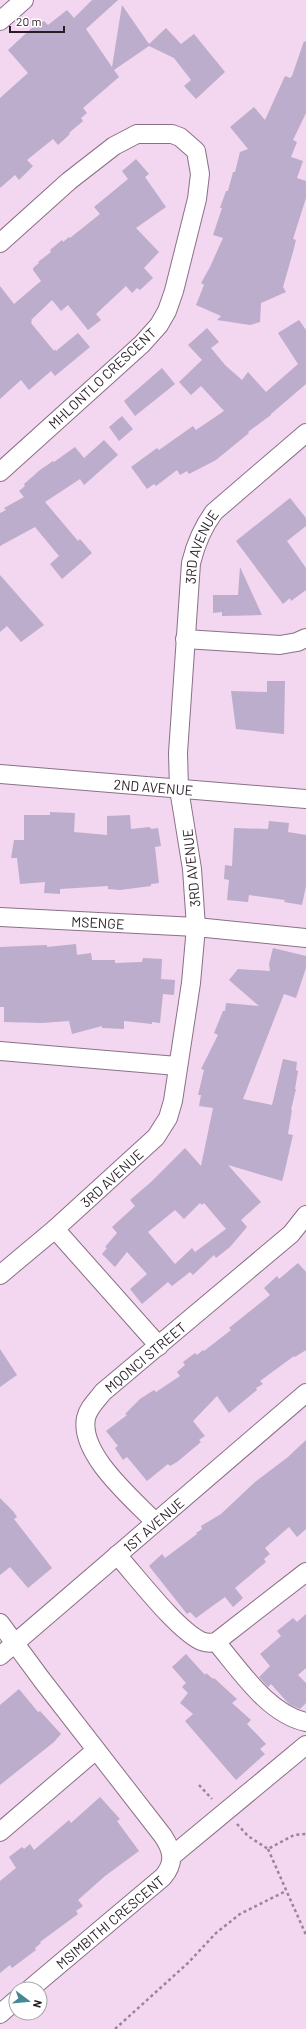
<svg xmlns="http://www.w3.org/2000/svg" width="306" height="2029" viewBox="0 0 306 2029" font-family="Barlow,sans-serif">
	<style>
		.building { fill: #bbadcb; fill-rule: evenodd }
		.lines { fill: none; stroke-linecap: round; stroke-linejoin: round }
		.minor-casing { stroke: #8a7187; stroke-width: 20 }
		.path { stroke: #9a8597; stroke-width: 2.5; stroke-dasharray: 3 3; stroke-linecap: butt }
		.minor { stroke: #fff; stroke-width: 18 }
		.labels { text-anchor: middle; dominant-baseline: central; stroke-width: 3; stroke-linejoin: round; paint-order: stroke }
		.street-label { font-size: 14px; fill: #281d27; stroke: #fff }
	</style>
	<rect width="100%" height="100%" fill="#f3d6ef"/>
	<g class="building">
		<path d="M 92,0 L 118,0 L 86,29 L 112,67 L 122,5 L 149,44 L 166,28 L 181,44 L 194,34 L 225,72 L 196,99 L 184,86 L 191,80 L 174,58 L 149,46 L 114,70 L 119,77 L 83,108 L 87,113 L 81,118 L 83,121 L 69,133 L 70,134 L 58,145 L 53,139 L 27,160 L 33,166 L 19,180 L 15,175 L 0,188 L 0,98 L 28,73 L 8,50 L 36,24 L 37,26 L 44,21 L 48,25 L 67,10 L 74,18 Z"/>
		<path d="M 304,41 L 306,42 L 306,113 L 293,140 L 297,142 L 291,157 L 303,161 L 297,178 L 306,181 L 306,198 L 293,239 L 296,240 L 293,252 L 283,287 L 286,292 L 261,303 L 260,322 L 250,325 L 217,320 L 221,316 L 196,305 L 204,285 L 201,283 L 210,267 L 223,238 L 213,235 L 222,208 L 220,208 L 226,191 L 228,191 L 233,172 L 235,172 L 240,152 L 248,149 L 230,127 L 254,107 L 265,120 L 285,76 L 290,78 L 292,76 Z"/>
		<path d="M 136,159 L 149,174 L 145,177 L 166,207 L 136,228 L 159,252 L 144,268 L 153,278 L 140,290 L 137,288 L 132,293 L 126,286 L 96,314 L 101,320 L 88,330 L 68,305 L 61,311 L 52,300 L 31,320 L 32,321 L 31,323 L 54,351 L 55,349 L 56,351 L 78,333 L 90,347 L 55,376 L 51,371 L 29,390 L 21,380 L 0,399 L 0,286 L 14,304 L 41,281 L 33,270 L 33,268 L 39,263 L 38,262 L 51,252 L 50,250 L 62,240 L 63,242 L 69,237 L 70,238 L 100,214 L 94,207 L 128,179 L 122,171 Z"/>
		<path d="M 299,320 L 306,330 L 306,384 L 271,414 L 271,415 L 248,432 L 249,433 L 216,460 L 189,474 L 187,471 L 180,475 L 177,470 L 156,486 L 154,484 L 147,489 L 131,467 L 157,448 L 159,450 L 193,426 L 196,430 L 224,411 L 201,386 L 191,395 L 179,382 L 202,360 L 188,345 L 207,328 L 219,342 L 211,348 L 225,365 L 242,380 L 248,372 L 266,392 L 298,364 L 278,333 Z"/>
		<path d="M 162,368 L 175,384 L 135,416 L 124,401 Z"/>
		<path d="M 122,416 L 133,429 L 119,441 L 109,427 Z"/>
		<path d="M 104,440 L 118,455 L 84,485 L 80,479 L 45,502 L 78,541 L 80,539 L 92,553 L 62,579 L 50,564 L 59,556 L 35,527 L 0,546 L 0,513 L 6,510 L 4,508 L 24,497 L 19,491 L 25,486 L 24,484 L 40,470 L 53,461 L 54,462 L 75,447 L 84,458 Z"/>
		<path d="M 290,498 L 306,518 L 306,526 L 287,541 L 306,568 L 306,590 L 291,601 L 290,598 L 283,604 L 236,541 Z"/>
		<path d="M 240,567 L 262,615 L 222,616 L 222,612 L 213,613 L 213,595 L 238,595 Z"/>
		<path d="M 0,575 L 44,625 L 21,642 L 7,626 L 0,632 Z"/>
		<path d="M 267,681 L 285,681 L 284,734 L 236,729 L 231,691 L 267,692 Z"/>
		<path d="M 50,812 L 75,813 L 74,832 L 107,835 L 107,816 L 130,815 L 131,829 L 150,827 L 151,829 L 158,828 L 161,846 L 155,847 L 159,883 L 151,884 L 151,886 L 120,890 L 108,889 L 108,886 L 60,889 L 60,894 L 44,893 L 45,882 L 20,884 L 17,858 L 11,858 L 14,840 L 24,840 L 24,815 L 50,815 Z"/>
		<path d="M 269,821 L 289,823 L 288,832 L 306,835 L 306,886 L 302,905 L 284,902 L 285,900 L 249,895 L 248,902 L 227,900 L 229,880 L 224,879 L 225,865 L 232,866 L 234,828 L 268,829 Z"/>
		<path d="M 76,944 L 77,955 L 91,953 L 92,960 L 115,960 L 115,963 L 142,962 L 143,958 L 162,959 L 161,979 L 175,980 L 174,995 L 163,994 L 160,1023 L 152,1022 L 152,1024 L 124,1021 L 124,1029 L 102,1028 L 102,1026 L 72,1034 L 69,1021 L 42,1023 L 4,1022 L 4,1007 L 0,1007 L 0,947 L 47,945 L 47,947 Z"/>
		<path d="M 273,948 L 306,956 L 306,968 L 296,998 L 284,994 L 243,1099 L 272,1105 L 283,1059 L 297,1062 L 296,1070 L 298,1071 L 295,1089 L 296,1089 L 291,1110 L 292,1110 L 288,1134 L 293,1135 L 284,1174 L 282,1181 L 228,1165 L 261,1202 L 241,1220 L 247,1227 L 230,1247 L 216,1258 L 214,1255 L 193,1275 L 190,1272 L 172,1286 L 168,1282 L 142,1304 L 130,1289 L 147,1274 L 127,1252 L 115,1267 L 102,1254 L 107,1248 L 105,1247 L 117,1233 L 112,1227 L 135,1206 L 130,1200 L 151,1182 L 185,1148 L 201,1166 L 213,1108 L 199,1106 L 201,1095 L 198,1095 L 204,1070 L 201,1069 L 218,1035 L 214,1033 L 223,1011 L 225,1011 L 226,1003 L 259,1006 L 229,980 L 238,969 L 270,971 L 269,964 ZM 200,1203 L 202,1205 L 204,1203 L 226,1229 L 195,1252 L 192,1248 L 175,1264 L 148,1232 L 175,1210 L 184,1219 Z"/>
		<path d="M 298,1263 L 306,1272 L 306,1350 L 295,1357 L 294,1356 L 260,1381 L 263,1384 L 256,1388 L 257,1390 L 229,1413 L 217,1396 L 193,1421 L 205,1436 L 199,1440 L 201,1442 L 177,1462 L 170,1466 L 168,1464 L 147,1481 L 127,1457 L 123,1460 L 115,1448 L 118,1446 L 106,1431 L 127,1415 L 125,1414 L 140,1399 L 154,1390 L 156,1392 L 180,1376 L 177,1372 L 185,1365 L 183,1362 L 195,1353 L 197,1355 L 203,1350 L 204,1351 L 231,1330 L 229,1328 L 270,1295 L 264,1288 L 277,1276 L 279,1279 Z"/>
		<path d="M 0,1349 L 17,1375 L 0,1387 Z"/>
		<path d="M 306,1440 L 306,1529 L 297,1537 L 289,1527 L 265,1548 L 270,1554 L 264,1559 L 266,1562 L 235,1588 L 243,1598 L 233,1607 L 225,1597 L 196,1618 L 190,1612 L 187,1614 L 149,1566 L 162,1554 L 165,1558 L 197,1534 L 196,1533 L 202,1529 L 201,1526 L 221,1514 L 255,1482 L 288,1457 Z"/>
		<path d="M 0,1498 L 13,1511 L 17,1517 L 14,1519 L 52,1568 L 28,1588 L 10,1567 L 0,1575 Z"/>
		<path d="M 306,1614 L 306,1668 L 298,1675 L 306,1683 L 306,1703 L 300,1709 L 289,1704 L 271,1684 L 268,1687 L 259,1677 L 270,1666 L 260,1654 L 281,1636 L 277,1631 L 293,1618 L 297,1622 Z"/>
		<path d="M 186,1654 L 205,1675 L 206,1673 L 213,1679 L 214,1678 L 237,1699 L 232,1703 L 251,1720 L 247,1724 L 266,1744 L 260,1749 L 265,1754 L 236,1780 L 185,1721 L 193,1714 L 180,1703 L 188,1693 L 182,1687 L 186,1683 L 172,1667 Z"/>
		<path d="M 19,1689 L 38,1712 L 40,1711 L 61,1734 L 54,1742 L 0,1785 L 0,1705 Z"/>
		<path d="M 100,1797 L 120,1819 L 117,1821 L 139,1851 L 105,1876 L 78,1900 L 83,1906 L 76,1911 L 78,1914 L 40,1942 L 41,1943 L 35,1948 L 36,1950 L 12,1968 L 10,1965 L 0,1973 L 0,1881 L 16,1868 L 9,1857 L 22,1847 L 24,1849 L 30,1844 L 34,1850 L 69,1820 L 71,1823 Z"/>
	</g>
	<g class="lines">
		<g class="minor-casing">
			<g id="minor">
				<path d="M 0,21 L 24,0"/>
				<path d="M 0,243 L 69,181 L 114,146 L 137,134 L 172,134 L 180,137 L 196,151 L 200,174 L 197,199 L 174,291 L 167,311 L 159,325 L 142,344 L 0,472"/>
				<path d="M 185,639 L 280,645 L 297,642 L 306,638"/>
				<path id="s1" d="M 0,774 L 306,799"/>
				<path id="s2" d="M 0,917 L 196,927 L 306,938"/>
				<path d="M 0,1051 L 177,1066"/>
				<path d="M 55,1229 L 159,1346"/>
				<path id="s3" d="M 0,1275 L 55,1229 L 156,1137 L 168,1118 L 173,1101 L 191,983 L 196,927 L 192,869 L 179,789 L 178,753 L 191,563 C 196,543 202,528 214,512 L 306,433"/>
				<path id="s4" d="M 155,1522 C 132,1498 79,1454 86,1418 C 88,1408 97,1400 103,1392 L 291,1234 L 306,1215"/>
				<path d="M 117,1555 C 137,1577 176,1629 201,1641 C 206,1643 211,1643 216,1642 L 306,1572"/>
				<path d="M 0,1623 L 42,1680 L 163,1836 C 173,1851 175,1863 163,1877 L 30,1989"/>
				<path d="M 216,1642 C 240,1670 268,1714 306,1722"/>
				<path id="s5" d="M 0,1656 L 306,1393"/>
				<path d="M 0,1832 L 96,1750"/>
				<path d="M 172,1856 L 306,1745"/>
				<path d="M 0,2014 L 16,2000"/>
			</g>
		</g>
		<g class="path">
			<path d="M 199,1785 L 212,1799"/>
			<path d="M 237,1824 L 248,1836 L 268,1849 L 294,1835 L 306,1834"/>
			<path d="M 268,1849 L 306,1935"/>
			<path d="M 115,2029 L 188,1963 L 216,1933 L 240,1914 L 286,1891"/>
		</g>
		<use href="#minor" class="minor"/>
	</g>
	<g class="labels">
		<g class="street-label">
			<text transform="translate(102 378) rotate(-43)">MHLONTLO CRESCENT</text>
			<text stroke="none"><textPath href="#s3" startOffset="808">3RD AVENUE</textPath></text>
			<text stroke="none"><textPath href="#s1" startOffset="154">2ND AVENUE</textPath></text>
			<text transform="translate(191 868) rotate(-96)">3RD AVENUE</text>
			<text stroke="none"><textPath href="#s2" startOffset="98">MSENGE</textPath></text>
			<text stroke="none"><textPath href="#s3" startOffset="148">3RD AVENUE</textPath></text>
			<text stroke="none"><textPath href="#s4" startOffset="215">MQONCI STREET</textPath></text>
			<text stroke="none"><textPath href="#s5" startOffset="202">1ST AVENUE</textPath></text>
			<text transform="translate(110 1922) rotate(-40)">MSIMBITHI CRESCENT</text>
		</g>
	</g>
	<g transform="translate(28 2001) rotate(106)"><circle r="19" fill="#ffffff" stroke="#a9a5a9"/>
	<path d="M0-3L7 15L0 10L-7 15Z" fill="#448797"/>
	<text y="-6" font-size="11" font-weight="bold" text-anchor="middle" fill="#281d27">N</text>
	</g>
	<path d="M10 26v6h54v-6" fill="none" stroke="#281d27" stroke-width="2"/>
	<text x="16" y="26" font-size="12" fill="#281d27" stroke="#ffffff" stroke-width="3" paint-order="stroke">20 m</text>
</svg>
